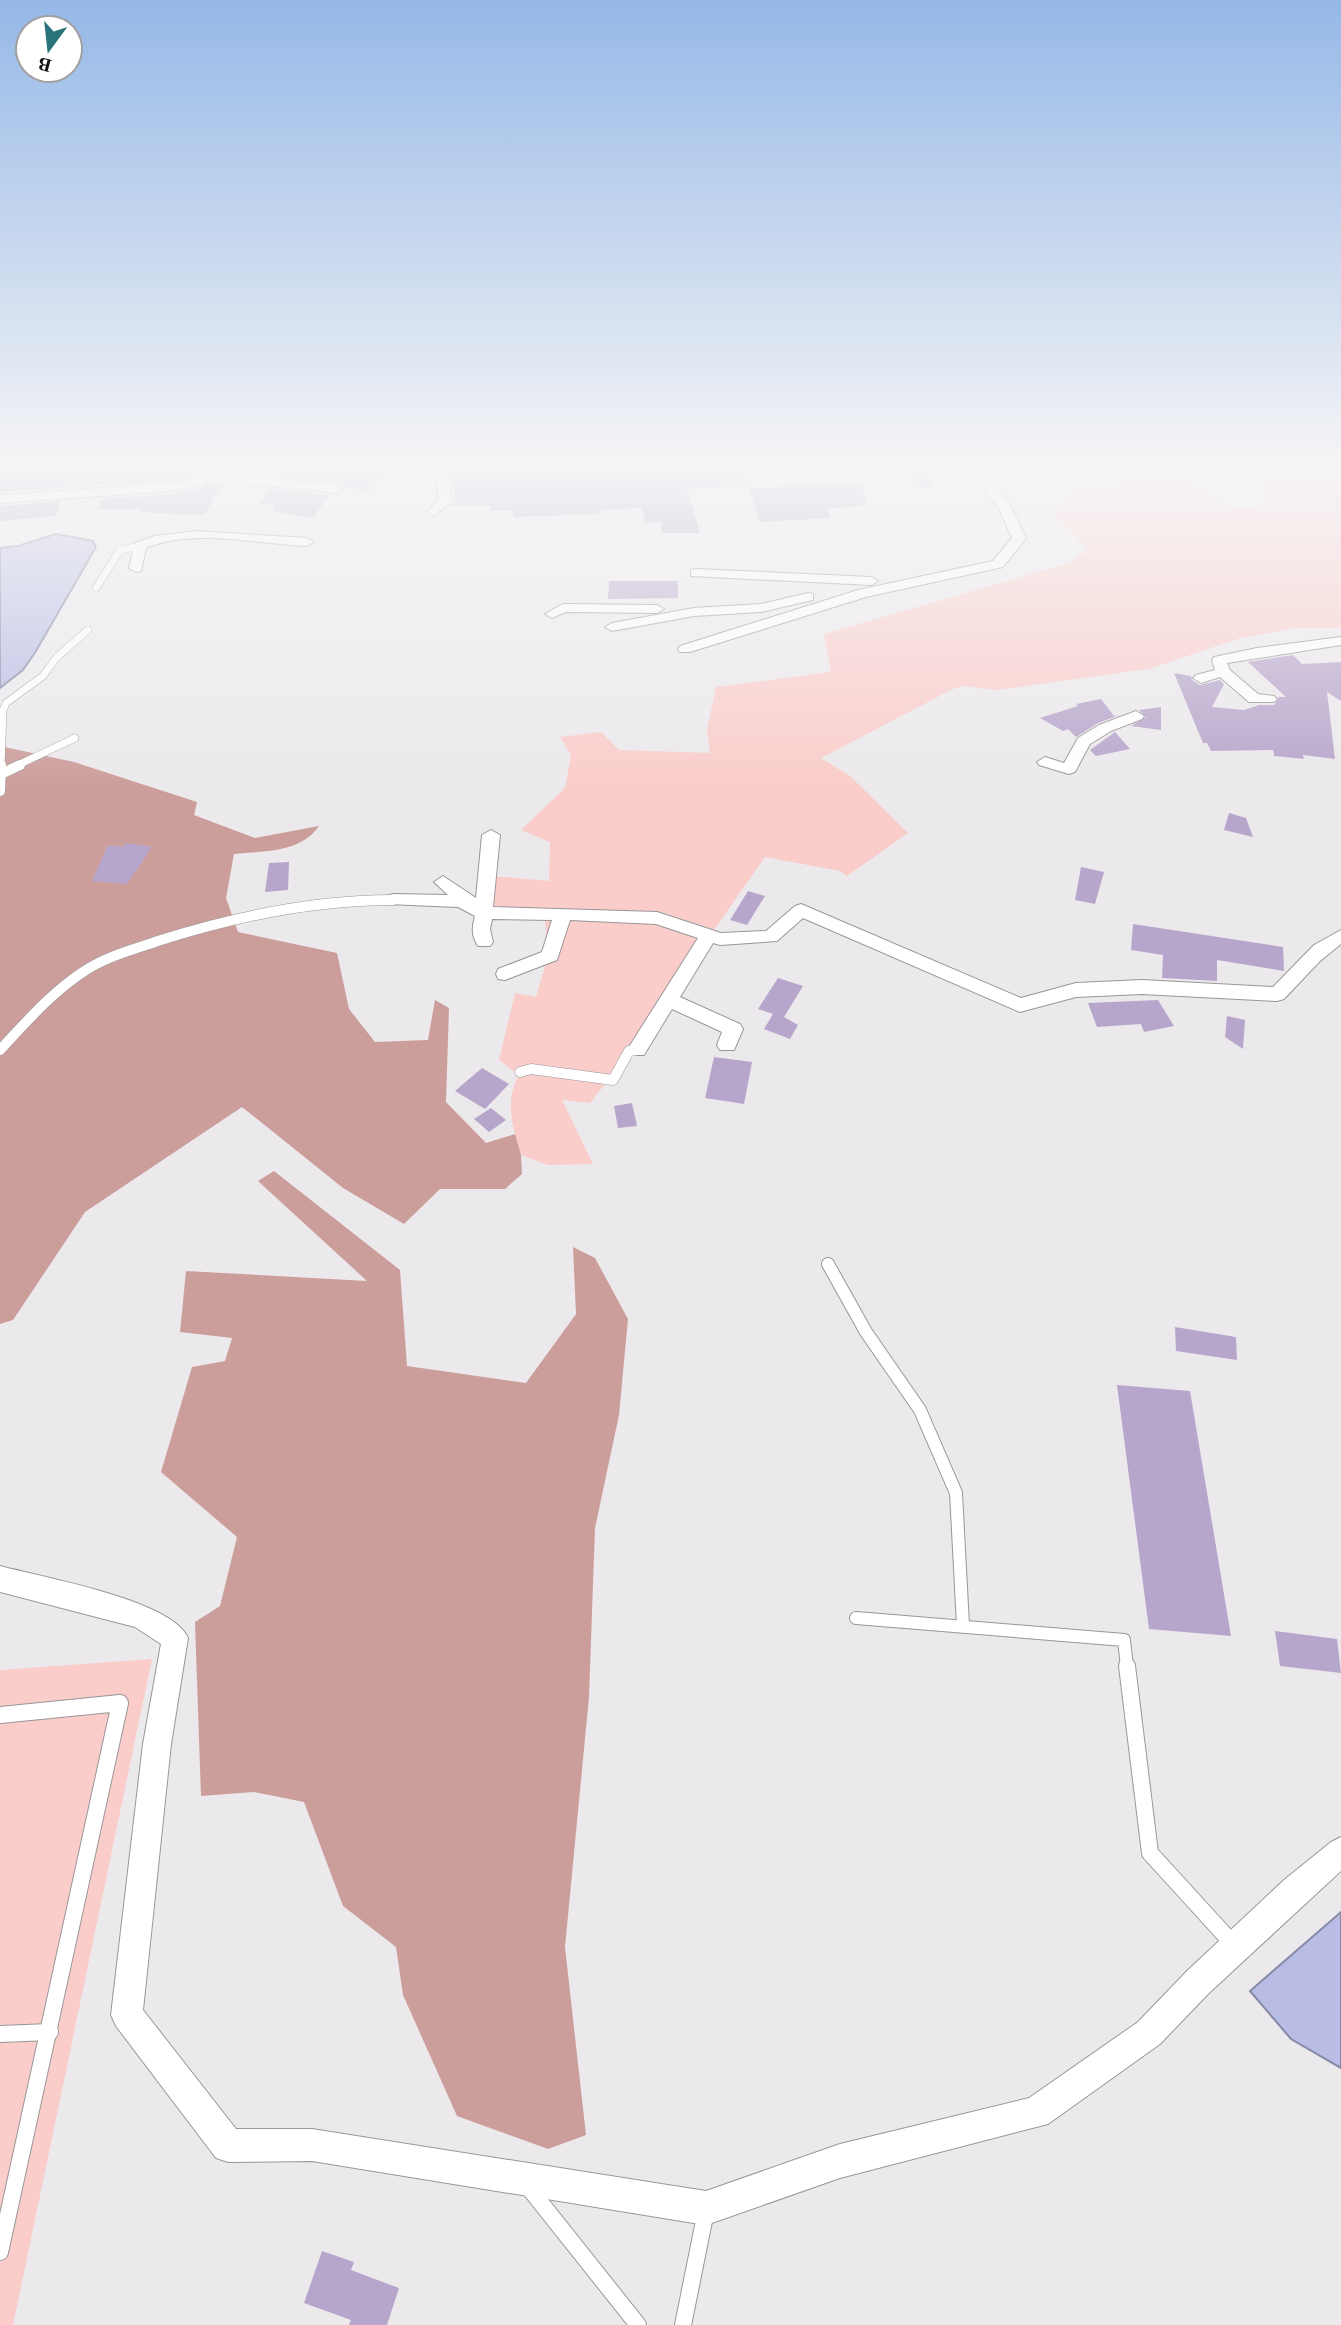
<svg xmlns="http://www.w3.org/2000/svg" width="1341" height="2325" viewBox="0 0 1341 2325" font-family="Georgia,serif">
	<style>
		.green { fill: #facdca }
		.forest { fill: #cc9e9b }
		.water { fill: #b9bde5; stroke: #878aa6; stroke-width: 2 }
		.building { fill: #b7a6cb }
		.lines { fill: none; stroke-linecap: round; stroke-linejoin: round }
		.lane-far3-casing { stroke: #999698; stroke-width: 8 }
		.lane-far2-casing { stroke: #999698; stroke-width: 11 }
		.lane-far1-casing { stroke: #999698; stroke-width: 14 }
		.lane-casing { stroke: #999698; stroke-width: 18 }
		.street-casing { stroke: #999698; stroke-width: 2 }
		.lane-far3 { stroke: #fff; stroke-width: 7 }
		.lane-far2 { stroke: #fff; stroke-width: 10 }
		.lane-far1 { stroke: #fff; stroke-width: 12 }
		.lane { stroke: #fff; stroke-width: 16 }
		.street { fill: #fff; fill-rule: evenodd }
	</style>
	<rect width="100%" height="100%" fill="#ece9ec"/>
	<g class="green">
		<path d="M 1317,466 L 1341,469 L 1341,628 L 1295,628 L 1237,639 L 1149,669 L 996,690 L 965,686 L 953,689 L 821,758 L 850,776 L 908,833 L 847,876 L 840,871 L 765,857 L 613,1074 L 590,1103 L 562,1100 L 593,1164 L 548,1165 L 521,1155 C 513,1128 504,1101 519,1075 L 499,1060 L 515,993 L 536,997 L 549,952 L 544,915 L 483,912 L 492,876 L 549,881 L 550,842 L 521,830 L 565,788 L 571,755 L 560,737 L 601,732 L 619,750 L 710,753 L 707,730 L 716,687 L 831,672 L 824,634 L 1069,563 L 1088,549 L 1054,517 L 1080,486 C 1087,486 1095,487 1102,487 C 1124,484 1149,466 1171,472 C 1213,482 1213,522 1264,504 L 1265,492 L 1254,478 L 1290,473 Z"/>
		<path d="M 152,1659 L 13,2325 L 0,2325 L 0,1670 Z"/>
	</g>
	<g class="forest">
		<path d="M 0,746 L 74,762 L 197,802 L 194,815 L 255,838 L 319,826 C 300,853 264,851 234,854 L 226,898 L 238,932 L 337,953 L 349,1009 L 375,1042 L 428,1040 L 435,1000 L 449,1008 L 446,1102 L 486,1143 L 515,1134 L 521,1155 L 522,1174 L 505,1189 L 440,1189 L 404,1224 L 343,1188 L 242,1107 L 85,1212 L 13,1320 L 0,1324 Z"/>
		<path d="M 274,1171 L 400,1270 L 407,1366 L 526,1383 L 576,1314 L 573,1247 L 595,1258 L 628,1319 L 619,1415 L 595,1528 L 589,1697 L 565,1947 L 586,2135 L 548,2149 L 457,2116 L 403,1995 L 396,1947 L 343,1906 L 304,1802 L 254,1792 L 201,1796 L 195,1622 L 220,1606 L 237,1537 L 161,1472 L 192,1367 L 225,1361 L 232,1338 L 180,1332 L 186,1271 L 367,1281 L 258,1181 Z"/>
	</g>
	<g class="water">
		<path d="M 56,534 L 93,541 L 96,547 L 36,651 L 23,670 L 0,688 L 0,548 L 18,546 Z"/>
		<path d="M 1341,1912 L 1341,2068 L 1291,2039 L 1250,1991 Z"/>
	</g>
	<g class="building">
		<path d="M 0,463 L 162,463 L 161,465 L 195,464 L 190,477 L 174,480 L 0,492 Z"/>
		<path d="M 287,463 L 394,463 L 370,491 L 346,488 L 338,482 L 277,477 Z"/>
		<path d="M 450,463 L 744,463 L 751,486 L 687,489 L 700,533 L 662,533 L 662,522 L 645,523 L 642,508 L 598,510 L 599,514 L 513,517 L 513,510 L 491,511 L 491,506 L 452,506 L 455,501 Z"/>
		<path d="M 927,469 L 935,487 L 914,488 L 906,470 Z"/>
		<path d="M 206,483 L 223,484 L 204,515 L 152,513 L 152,511 L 139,512 L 140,509 L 98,509 L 102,499 L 174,494 L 203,487 Z"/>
		<path d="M 861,483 L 868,505 L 827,509 L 830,518 L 760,522 L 749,488 Z"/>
		<path d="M 269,489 L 329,495 L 313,518 L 272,511 L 276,505 L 259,504 Z"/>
		<path d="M 61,501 L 56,516 L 0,521 L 0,506 Z"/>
		<path d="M 609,581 L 678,581 L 678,598 L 608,599 Z"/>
		<path d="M 1293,655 L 1302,664 L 1341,662 L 1341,701 L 1327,692 L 1335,759 L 1303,755 L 1304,759 L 1274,756 L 1273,750 L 1211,751 L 1207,743 L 1203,743 L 1174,673 L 1191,676 L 1192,680 L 1200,685 L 1220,680 L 1224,684 L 1212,707 L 1244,710 L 1259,705 L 1274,705 L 1279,697 L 1286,697 L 1248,662 Z"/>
		<path d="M 1101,699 L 1114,716 L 1119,715 L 1098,723 L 1076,737 L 1068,729 L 1063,731 L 1040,718 L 1078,706 L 1076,704 Z"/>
		<path d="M 1161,707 L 1161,730 L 1131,726 L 1146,717 L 1139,710 Z"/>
		<path d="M 1115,732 L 1130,749 L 1096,756 L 1090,750 Z"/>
		<path d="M 1229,813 L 1246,818 L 1253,837 L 1224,830 Z"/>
		<path d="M 126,843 L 152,847 L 127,884 L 92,881 L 108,845 L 123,847 Z"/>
		<path d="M 289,862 L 288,890 L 265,892 L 269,863 Z"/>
		<path d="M 1081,867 L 1104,872 L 1095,904 L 1075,900 Z"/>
		<path d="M 748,891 L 765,896 L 747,925 L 730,920 Z"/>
		<path d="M 1133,924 L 1283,947 L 1284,971 L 1217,960 L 1217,981 L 1162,978 L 1163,955 L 1131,950 Z"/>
		<path d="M 778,978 L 803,986 L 784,1017 L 798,1025 L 790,1039 L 764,1029 L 773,1014 L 758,1009 Z"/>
		<path d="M 1158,1000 L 1174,1026 L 1144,1032 L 1141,1024 L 1097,1027 L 1088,1003 Z"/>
		<path d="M 1227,1016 L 1245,1020 L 1243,1049 L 1225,1037 Z"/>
		<path d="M 714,1057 L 752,1062 L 744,1104 L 705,1098 Z"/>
		<path d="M 482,1068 L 509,1084 L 485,1109 L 455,1091 Z"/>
		<path d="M 632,1103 L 637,1126 L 618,1128 L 614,1106 Z"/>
		<path d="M 491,1108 L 506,1120 L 489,1132 L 474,1119 Z"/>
		<path d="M 1175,1327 L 1236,1337 L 1237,1360 L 1176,1351 Z"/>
		<path d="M 1117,1385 L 1190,1391 L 1231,1636 L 1149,1629 Z"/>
		<path d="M 1275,1631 L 1337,1639 L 1341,1673 L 1280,1666 Z"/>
		<path d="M 322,2251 L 354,2262 L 351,2270 L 399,2288 L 387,2325 L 349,2325 L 351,2320 L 304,2303 Z"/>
	</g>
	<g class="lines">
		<g class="lane-far3-casing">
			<g id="lane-far3">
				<path d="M 199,476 L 201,463"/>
				<path d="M 96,588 L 120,550 L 140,546"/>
				<path d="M 1,766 L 3,710 L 6,703 L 43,676 L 57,657 L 88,630"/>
				<path d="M 16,766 L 75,738"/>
			</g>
		</g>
		<g class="lane-far2-casing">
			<g id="lane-far2">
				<path d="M 1,774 L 20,765"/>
				<path d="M 0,791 L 1,765"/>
				<path d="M 0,1050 C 27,1021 53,991 86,970 C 110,955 135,949 161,940 C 237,916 313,900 393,900"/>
				<path d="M 520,1072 L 531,1069 L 613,1080 L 629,1051 L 637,1050"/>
			</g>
		</g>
		<g class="lane-far1-casing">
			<g id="lane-far1">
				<path d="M 828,1264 L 866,1332 L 920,1410 L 956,1493 L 963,1625"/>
				<path d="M 856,1618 L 1124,1640 L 1127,1667"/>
			</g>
		</g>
		<g class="lane-casing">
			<g id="lane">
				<path d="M 1127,1666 L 1150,1853 L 1234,1945"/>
				<path d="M 0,1715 L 120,1703 L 0,2252"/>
				<path d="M 0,2034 L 50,2032"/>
				<path d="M 529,2188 L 638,2325"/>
				<path d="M 683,2325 L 706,2211"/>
			</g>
		</g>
		<g class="street-casing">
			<g id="street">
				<path d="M 435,463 L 447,463 L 452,501 L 434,516 L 427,512 L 439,500 Z"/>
				<path d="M 965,463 L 977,463 L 1012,508 L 1026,538 L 1003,567 L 866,597 L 690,652 L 680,652 L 678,649 L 680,646 L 858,590 L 993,561 L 1012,538 L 999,509 Z"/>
				<path d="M 199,472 L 338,485 L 344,489 L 338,493 L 204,480 L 202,484 L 174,491 L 0,503 L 0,495 L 174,483 L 192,479 L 195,473 Z"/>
				<path d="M 196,531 L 307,538 L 314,542 L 307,546 C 256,544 194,528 146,548 L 141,571 L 136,572 L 129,568 L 135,543 L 155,536 Z"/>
				<path d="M 696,569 L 871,577 L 878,581 L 871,585 L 691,576 L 691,570 Z"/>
				<path d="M 808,593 L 813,594 L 813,600 L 761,612 L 694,616 L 612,631 L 605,627 L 612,623 L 694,608 L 761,604 Z"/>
				<path d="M 563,604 L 657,605 L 664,609 L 657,613 L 566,612 L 552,618 L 545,614 Z"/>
				<path d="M 1341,637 L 1341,645 L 1227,663 L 1230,670 L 1258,694 L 1274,696 L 1277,699 L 1274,702 L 1249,702 L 1220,677 L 1201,683 L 1193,678 L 1196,675 L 1215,670 L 1212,660 L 1214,657 L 1257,648 Z"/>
				<path d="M 1136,711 L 1144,716 L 1142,719 L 1111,731 L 1090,744 L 1075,772 L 1069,774 L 1039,765 L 1037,762 L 1045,757 L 1064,763 L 1078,738 L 1099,725 Z"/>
				<path d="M 491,830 L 500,835 L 493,907 L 657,912 L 721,933 L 766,931 L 795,906 L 801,904 L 1021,998 L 1076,983 L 1142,980 L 1273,987 L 1314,945 L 1341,930 L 1341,944 L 1320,961 L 1284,999 L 1277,1001 L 1142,994 L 1076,997 L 1020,1012 L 803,918 L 777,941 L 720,945 L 713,943 L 680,997 L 740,1024 L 743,1029 L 734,1050 L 720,1050 L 717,1045 L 722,1032 L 672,1009 L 644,1055 L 630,1055 L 627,1050 L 698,938 L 656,924 L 570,920 L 557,960 L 505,980 L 498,979 L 496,974 L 498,969 L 542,952 L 552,920 L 492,919 L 490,929 L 493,942 L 490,946 L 478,946 C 471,936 472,927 475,916 L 458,907 L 387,904 L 384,900 L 387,896 L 393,894 L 448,895 L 434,882 L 443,876 L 476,898 L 482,835 Z"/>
				<path d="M 0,1566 C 41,1577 173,1600 188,1638 L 171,1744 L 143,2010 L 236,2129 L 312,2129 L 706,2191 L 840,2144 L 1029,2098 L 1138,2022 L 1187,1971 L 1284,1880 L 1331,1842 L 1341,1837 L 1341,1871 L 1209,1993 L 1160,2044 L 1048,2124 L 840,2178 L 706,2225 L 312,2161 L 228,2162 L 216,2158 L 116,2026 L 111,2015 L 143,1744 L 161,1644 L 135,1627 L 0,1592 Z"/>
			</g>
		</g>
		<use href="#lane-far3" class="lane-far3"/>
		<use href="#lane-far2" class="lane-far2"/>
		<use href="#lane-far1" class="lane-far1"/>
		<use href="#lane" class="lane"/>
		<use href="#street" class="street"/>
	</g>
	<linearGradient id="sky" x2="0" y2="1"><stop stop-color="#95b8e7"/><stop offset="0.59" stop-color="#f6f5f6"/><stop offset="1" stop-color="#f6f5f6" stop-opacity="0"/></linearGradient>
	<rect width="1341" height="788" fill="url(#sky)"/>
	<g transform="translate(49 49) rotate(195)"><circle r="33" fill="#ffffff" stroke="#a1a0a1" stroke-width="2"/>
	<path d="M0-5L12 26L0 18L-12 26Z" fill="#29737a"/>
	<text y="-10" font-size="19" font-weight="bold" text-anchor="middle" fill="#131213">B</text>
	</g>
</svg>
